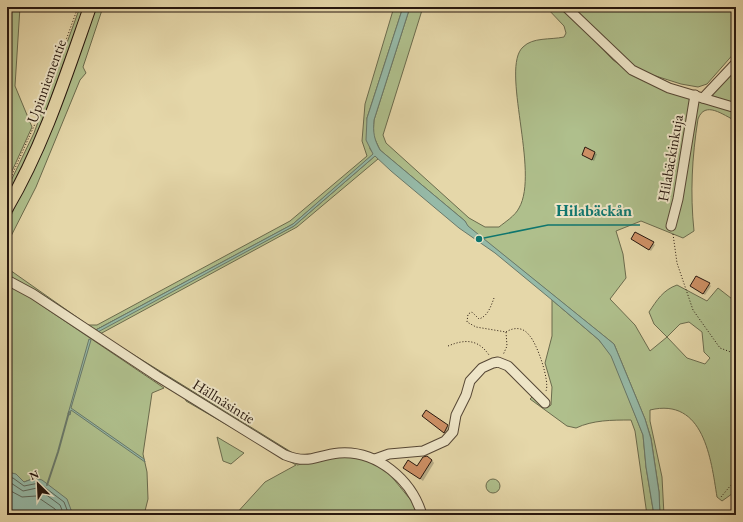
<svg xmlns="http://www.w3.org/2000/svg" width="743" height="522" viewBox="0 0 743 522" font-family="'EB Garamond',serif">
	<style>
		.green { fill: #afbf8c; stroke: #6b6b4d; fill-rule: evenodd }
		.water { fill: #96baa8; stroke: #6a796a }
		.shadow { fill: #0003 }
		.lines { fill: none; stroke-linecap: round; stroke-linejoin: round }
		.shore { stroke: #5e685b; stroke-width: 1 }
		.stream { stroke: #6a796a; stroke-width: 2 }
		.building { fill: #ce9065; stroke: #27170e }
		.minor-casing { stroke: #564735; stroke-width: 11 }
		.major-casing { stroke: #27170e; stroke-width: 14 }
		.path { stroke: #27170e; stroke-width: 1; stroke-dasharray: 1 2; stroke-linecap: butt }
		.minor { stroke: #eee5c7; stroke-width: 9 }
		.major { stroke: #e5d7a9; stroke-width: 12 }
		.labels { text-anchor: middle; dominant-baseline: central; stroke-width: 4; stroke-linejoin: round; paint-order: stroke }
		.street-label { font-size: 15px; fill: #27170e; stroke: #eee5c7 }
		.leader { fill: none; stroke: #0f766e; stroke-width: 1.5 }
		.callout-dot { fill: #0f766e; stroke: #eee5c7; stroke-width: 1.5 }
		.callout-label { font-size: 16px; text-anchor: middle; font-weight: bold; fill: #0f766e; stroke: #eee5c7; stroke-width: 4; stroke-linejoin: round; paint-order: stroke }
	</style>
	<rect width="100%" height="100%" fill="#e5d7a9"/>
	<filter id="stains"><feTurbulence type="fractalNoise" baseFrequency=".005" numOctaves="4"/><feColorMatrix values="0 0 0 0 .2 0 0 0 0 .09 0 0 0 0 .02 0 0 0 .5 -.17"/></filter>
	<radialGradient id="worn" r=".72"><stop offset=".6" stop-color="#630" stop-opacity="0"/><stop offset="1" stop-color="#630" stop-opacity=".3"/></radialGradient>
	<g class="green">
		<path d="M 7,7 L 20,7 L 15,86 L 32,127 L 7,182 Z"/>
		<path d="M 80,7 L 84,7 L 38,134 L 7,200 L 7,189 L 34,133 Z"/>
		<path d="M 94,7 L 103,7 L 83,67 L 86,73 L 80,80 L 36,187 L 7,244 L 7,226 Z"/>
		<path d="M 394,7 L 403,7 L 367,118 L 370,149 L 374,154 L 293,224 L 94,331 L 294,226 L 375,156 L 378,159 L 297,227 L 100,334 L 296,455 L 290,454 L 7,277 L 7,268 L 88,325 L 97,325 L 290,221 L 367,156 L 362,141 L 365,104 Z"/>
		<path d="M 410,7 L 423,7 L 383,135 L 386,143 L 469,218 L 485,227 L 499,227 C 505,222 515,216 519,208 C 540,172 500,68 523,47 C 533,37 550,40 564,37 L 566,33 L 564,26 L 546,7 L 562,7 L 613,60 L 639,78 L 736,110 L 736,121 C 723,115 705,100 698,119 C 692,157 690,193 694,231 L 683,238 L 641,221 L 616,231 L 623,254 L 626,278 L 610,299 L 635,325 L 650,351 L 667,337 L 654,324 L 649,312 C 657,300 663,290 677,285 L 707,301 L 718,288 L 736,302 L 736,491 L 722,501 L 717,497 C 711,459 704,397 650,410 L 650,421 L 662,477 L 664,515 L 660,515 L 659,492 L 651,438 L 645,419 L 614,344 L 467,226 L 465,221 L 380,150 L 373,135 L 374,120 ZM 689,322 L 702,332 L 704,352 L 710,358 L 705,364 L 687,358 L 667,337 L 680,324 Z"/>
		<path d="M 570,7 L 584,7 L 592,10 L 596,7 L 736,7 L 736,51 L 707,84 L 698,87 L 681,84 L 643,72 L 619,55 Z"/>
		<path d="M 736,65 L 736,105 L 708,94 Z"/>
		<path d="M 7,282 L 164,388 L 152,393 L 143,454 L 147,472 L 148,499 L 144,515 L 73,515 C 59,496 56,490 35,478 L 24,482 L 12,473 L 7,475 Z"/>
		<path d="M 552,300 L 599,340 L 612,356 L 643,435 L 646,467 L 654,515 L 647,515 L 635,431 L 631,420 C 612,420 593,420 576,428 L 567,426 L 530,399 L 533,396 L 542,405 L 548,407 L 551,405 L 552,387 L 545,363 L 552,336 Z"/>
		<path d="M 185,397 L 296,461 L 297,465 L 338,457 L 364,458 L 387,471 L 414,504 L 418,515 L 235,515 L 265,482 L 296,465 L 186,401 Z"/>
		<path d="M 217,437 L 244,453 L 231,464 L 223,461 Z"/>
		<circle cx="493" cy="486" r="7"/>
	</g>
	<g class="water">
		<path d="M 403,7 L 410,7 L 374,120 C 373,133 374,139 380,150 L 465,221 L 468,226 L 614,344 L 645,419 L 651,439 L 659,492 L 660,515 L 654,515 L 646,467 L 643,435 L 611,356 L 599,340 L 552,300 L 495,253 L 459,228 L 391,171 L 375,156 L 294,226 L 96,333 L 94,331 L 293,224 L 373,154 L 366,140 L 367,118 Z"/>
		<path d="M 89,339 L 91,340 L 71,408 L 144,459 L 145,462 L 71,410 L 70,415 L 68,414 Z"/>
		<path d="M 12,473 L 16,474 L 24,482 L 35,478 L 42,480 L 67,499 L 73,515 L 7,515 L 7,475 Z"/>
	</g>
	<g class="shadow">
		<path d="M 586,149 L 597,154 L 594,161 L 583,155 Z"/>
		<path d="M 632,239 L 653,243 L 655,245 L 651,251 Z"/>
		<path d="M 709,284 L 711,286 L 705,295 L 691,286 Z"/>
		<path d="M 447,426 L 449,428 L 446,434 L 441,431 Z"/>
		<path d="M 432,460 L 434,463 L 423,481 L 404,468 L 418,467 Z"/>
	</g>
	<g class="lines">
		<g class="shore">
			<path d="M 7,478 L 13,478 L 24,486 L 39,483 L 64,502 L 69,515"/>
			<path d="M 7,483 L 11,483 L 23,491 L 37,488 L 60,505 L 64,515"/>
			<path d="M 7,489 L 22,497 L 36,496 L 55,509 L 58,515"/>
		</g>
		<path class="stream" d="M 47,485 L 58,452 L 69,412"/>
	</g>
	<g class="building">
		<path d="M 585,147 L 595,152 L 592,160 L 582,155 Z"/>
		<path d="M 635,232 L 654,242 L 649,250 L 631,239 Z"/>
		<path d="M 696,276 L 710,283 L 703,294 L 690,286 Z"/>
		<path d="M 426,410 L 448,425 L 444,433 L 422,416 Z"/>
		<path d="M 427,456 L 432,460 L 420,479 L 403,468 L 408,460 L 417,466 L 423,457 Z"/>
	</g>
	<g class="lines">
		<g class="minor-casing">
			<g id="minor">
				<path d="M 566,7 L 632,70 L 669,88 L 736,108"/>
				<path d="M 703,98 L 736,63"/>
				<path d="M 671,226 L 678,199 L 695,95"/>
				<path d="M 7,280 L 33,294 L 157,376 L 285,455 C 310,465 316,455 339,453 C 377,450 412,480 422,515"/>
				<path d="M 375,459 L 389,454 L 423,451 L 445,441 L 453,432 L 456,415 L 466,395 L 470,381 L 482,368 L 493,363 L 498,362 L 508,366 L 545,403"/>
			</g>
		</g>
		<g class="major-casing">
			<path id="major" d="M 7,208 C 44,145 66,75 90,7"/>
		</g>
		<g class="path">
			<path d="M 7,186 L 39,115 L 78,7"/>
			<path d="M 673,234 L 677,263 L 693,310 L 720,348 L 736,354"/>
			<path d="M 494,298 C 491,306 488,316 479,319 L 472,312 L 468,314 L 467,322 L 476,327 L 506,332 L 507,346 L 503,355"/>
			<path d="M 506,332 C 514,327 523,327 529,335 C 537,343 550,381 546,391"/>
			<path d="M 448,346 C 465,339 478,339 489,355"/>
			<path d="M 721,497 L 736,479"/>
		</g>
		<use href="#minor" class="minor"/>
		<use href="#major" class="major"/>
	</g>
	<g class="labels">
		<g class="street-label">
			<text transform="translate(46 81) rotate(-70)">Upinniementie</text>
			<text transform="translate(670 158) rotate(-80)">Hilabäckinkuja</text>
			<text transform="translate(224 401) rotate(32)">Hällnäsintie</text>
		</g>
	</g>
	<path class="leader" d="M479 239L548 225H640"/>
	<circle class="callout-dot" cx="479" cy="239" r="4"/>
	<g class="callout-label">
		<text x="594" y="216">Hilabäckån</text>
	</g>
	<rect width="743" height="522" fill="none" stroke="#e5d7a9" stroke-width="24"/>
	<rect x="8" y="8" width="727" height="506" fill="none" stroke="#27170e" stroke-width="2"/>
	<rect x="12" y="12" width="719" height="498" fill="none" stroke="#27170e"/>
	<g transform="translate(38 484) rotate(336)" stroke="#eee5c7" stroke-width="3" paint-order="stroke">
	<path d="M0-3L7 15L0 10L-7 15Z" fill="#27170e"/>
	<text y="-6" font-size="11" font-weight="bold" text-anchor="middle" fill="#27170e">N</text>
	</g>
	<rect width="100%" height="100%" filter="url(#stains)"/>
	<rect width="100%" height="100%" fill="url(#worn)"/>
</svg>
